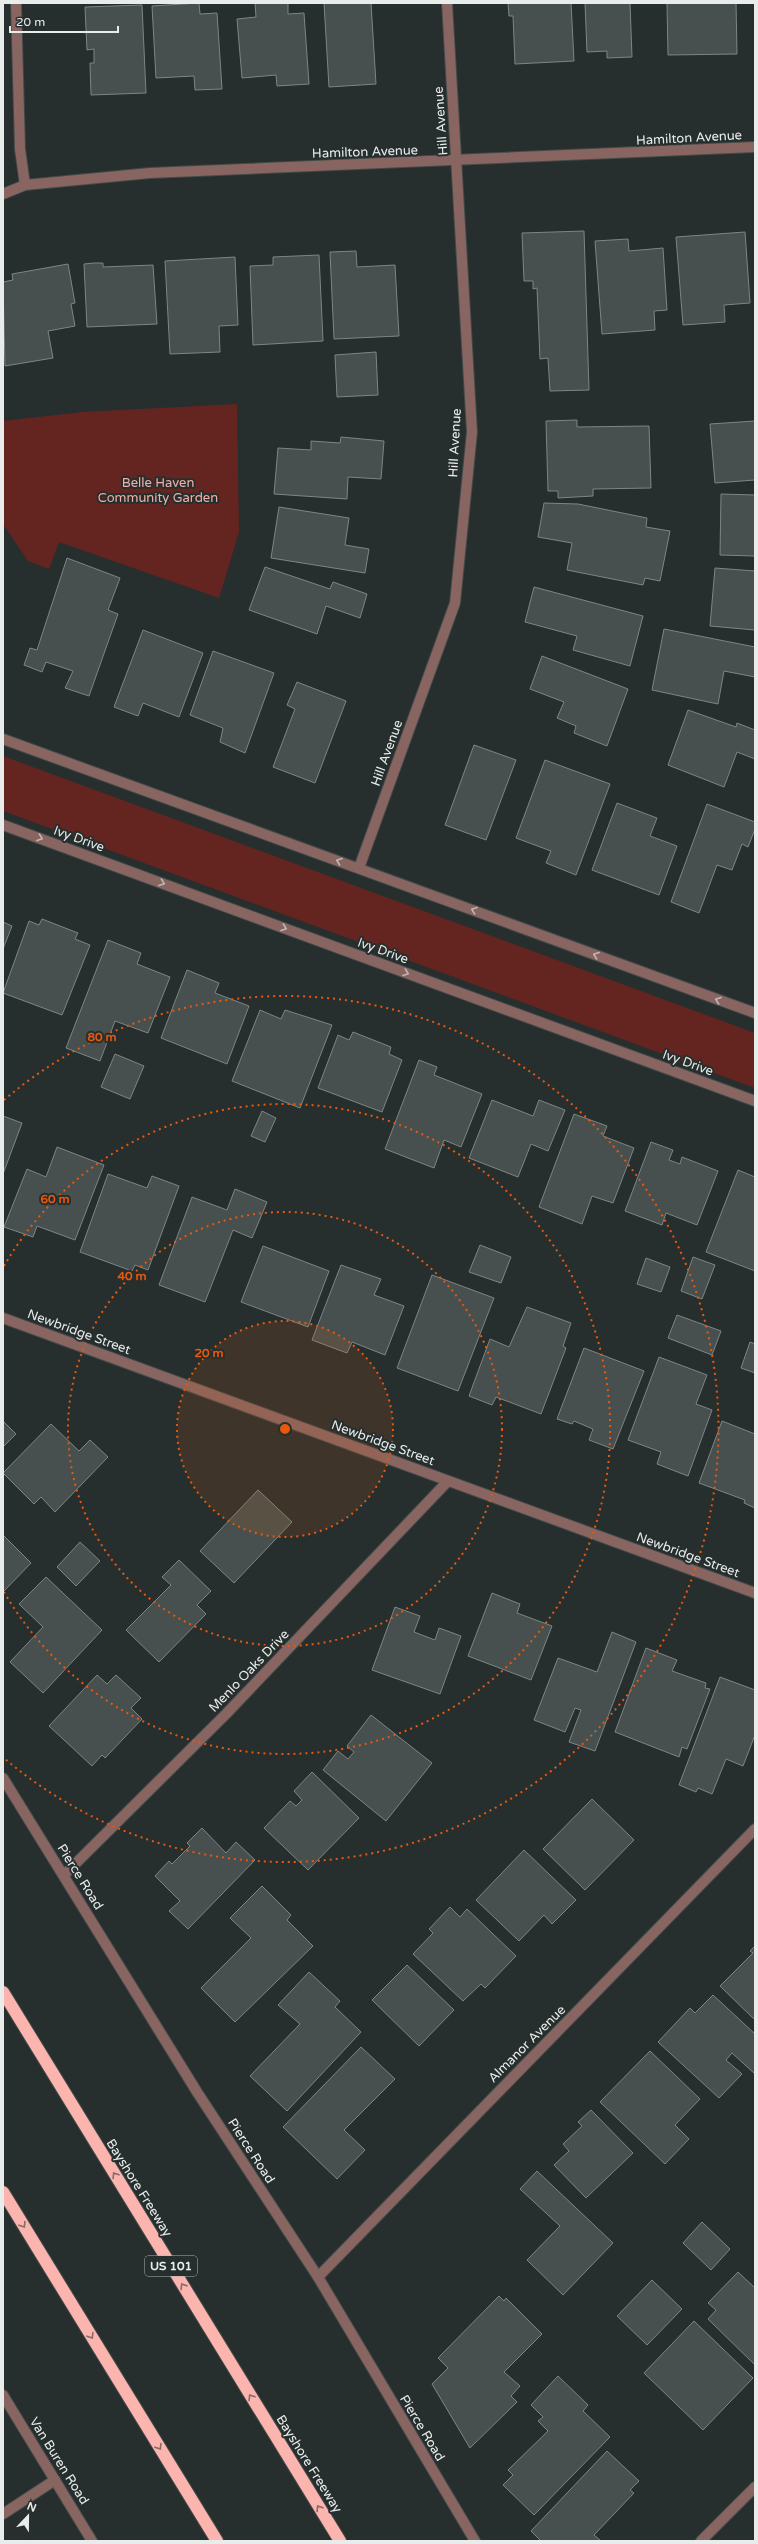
<svg xmlns="http://www.w3.org/2000/svg" width="758" height="2544" viewBox="0 0 758 2544" font-family="'Varela Round',sans-serif">
	<style>
		.green { fill: #642420 }
		.building { fill: #47504e; stroke: #7d8685 }
		.lines { fill: none; stroke-linecap: round; stroke-linejoin: round }
		.street-casing { stroke: #424a49; stroke-width: 12 }
		.highway-casing { stroke: #424a49; stroke-width: 14 }
		.street { stroke: #886561; stroke-width: 10 }
		.highway { stroke: #fcb5ae; stroke-width: 12 }
		.oneway { stroke: #c2b7b4 }
		.oneway2 { stroke: #876b68 }
		.ring { fill: none; stroke: #e8590c; stroke-width: 2; stroke-dasharray: 2 4 }
		.labels { text-anchor: middle; dominant-baseline: central; stroke-width: 4; stroke-linejoin: round; paint-order: stroke }
		.shield { fill: #272f2e; stroke: #aeb4b3; stroke-width: 1 }
		.shield-label { font-size: 12px; font-weight: bold; fill: #e8edec }
		.street-label { font-size: 13px; fill: #e8edec; stroke: #272f2e }
		.park-label { font-size: 13px; fill: #f3afa8; stroke: #272f2e }
		.centre { fill: #e8590c; stroke: #272f2e; stroke-width: 2 }
		.ring-label { font-size: 12px; text-anchor: middle; font-weight: bold; fill: #e8590c; stroke: #272f2e; stroke-width: 4; stroke-linejoin: round; paint-order: stroke }
	</style>
	<rect width="100%" height="100%" fill="#272f2e"/>
	<g class="green">
		<path d="M 237,404 L 239,532 L 219,598 L 59,542 L 49,569 L 28,561 L 3,524 L 3,421 L 82,412 Z"/>
		<path d="M 3,756 L 755,1033 L 755,1088 L 3,811 Z"/>
	</g>
	<g class="building">
		<path d="M 199,3 L 200,14 L 217,13 L 222,89 L 195,90 L 194,76 L 156,78 L 152,6 Z"/>
		<path d="M 255,3 L 288,3 L 288,14 L 304,13 L 309,84 L 277,86 L 276,75 L 242,78 L 237,19 L 256,17 Z"/>
		<path d="M 324,3 L 371,3 L 376,84 L 329,87 Z"/>
		<path d="M 508,3 L 571,3 L 574,61 L 515,64 L 513,16 L 509,16 Z"/>
		<path d="M 585,3 L 630,3 L 632,57 L 607,58 L 607,51 L 587,52 Z"/>
		<path d="M 667,3 L 736,3 L 737,54 L 668,55 Z"/>
		<path d="M 142,5 L 146,93 L 91,95 L 90,63 L 94,63 L 94,49 L 87,50 L 85,7 Z"/>
		<path d="M 584,231 L 589,390 L 550,391 L 548,358 L 540,359 L 537,288 L 533,289 L 533,281 L 524,281 L 522,233 Z"/>
		<path d="M 745,232 L 750,303 L 724,305 L 725,322 L 683,325 L 676,237 Z"/>
		<path d="M 628,239 L 629,251 L 663,248 L 667,310 L 654,311 L 655,330 L 602,334 L 595,241 Z"/>
		<path d="M 356,251 L 357,267 L 395,265 L 399,336 L 334,339 L 330,252 Z"/>
		<path d="M 319,255 L 323,341 L 253,345 L 250,266 L 273,265 L 273,257 Z"/>
		<path d="M 235,257 L 238,325 L 219,326 L 220,352 L 170,354 L 165,261 Z"/>
		<path d="M 94,263 L 103,263 L 103,267 L 153,265 L 157,324 L 87,327 L 84,264 Z"/>
		<path d="M 68,264 L 75,303 L 71,304 L 75,326 L 48,331 L 53,358 L 5,366 L 3,282 L 13,280 L 12,274 Z"/>
		<path d="M 376,352 L 378,395 L 337,397 L 335,355 Z"/>
		<path d="M 577,420 L 577,427 L 649,426 L 651,488 L 593,489 L 593,496 L 558,498 L 558,491 L 548,491 L 546,421 Z"/>
		<path d="M 755,421 L 755,480 L 715,483 L 710,424 Z"/>
		<path d="M 341,437 L 384,441 L 381,479 L 348,477 L 347,499 L 274,494 L 278,448 L 311,450 L 311,441 L 340,443 Z"/>
		<path d="M 721,494 L 755,495 L 755,556 L 720,555 Z"/>
		<path d="M 544,503 L 578,504 L 647,518 L 646,527 L 670,531 L 660,581 L 645,578 L 643,585 L 567,570 L 572,543 L 538,537 Z"/>
		<path d="M 279,507 L 349,518 L 345,545 L 369,549 L 365,573 L 271,558 Z"/>
		<path d="M 67,558 L 120,578 L 108,610 L 118,614 L 89,696 L 65,688 L 73,671 L 46,662 L 42,672 L 24,665 L 30,648 L 37,650 Z"/>
		<path d="M 265,567 L 330,589 L 333,582 L 367,594 L 360,618 L 326,606 L 317,634 L 249,610 Z"/>
		<path d="M 715,568 L 755,571 L 755,630 L 710,626 Z"/>
		<path d="M 534,587 L 643,616 L 630,666 L 573,650 L 577,636 L 525,622 Z"/>
		<path d="M 664,629 L 755,647 L 755,677 L 724,671 L 718,704 L 652,690 Z"/>
		<path d="M 143,630 L 203,653 L 179,717 L 143,703 L 138,716 L 114,707 Z"/>
		<path d="M 213,651 L 274,673 L 245,753 L 220,742 L 223,728 L 190,715 Z"/>
		<path d="M 542,656 L 628,689 L 607,746 L 574,733 L 576,726 L 557,718 L 564,702 L 530,689 Z"/>
		<path d="M 297,682 L 346,701 L 315,783 L 273,767 L 295,709 L 287,705 Z"/>
		<path d="M 688,710 L 736,727 L 737,723 L 755,730 L 755,759 L 737,752 L 724,787 L 668,765 Z"/>
		<path d="M 474,745 L 516,760 L 486,840 L 445,825 Z"/>
		<path d="M 545,760 L 610,784 L 576,875 L 546,863 L 551,851 L 516,838 Z"/>
		<path d="M 617,803 L 657,818 L 650,836 L 677,846 L 659,895 L 592,870 Z"/>
		<path d="M 707,804 L 755,822 L 755,829 L 748,847 L 742,844 L 732,870 L 717,865 L 699,913 L 671,902 Z"/>
		<path d="M 42,919 L 78,933 L 75,939 L 90,945 L 62,1015 L 3,993 L 29,921 L 39,925 Z"/>
		<path d="M 3,922 L 12,926 L 3,949 Z"/>
		<path d="M 108,940 L 141,953 L 137,964 L 170,977 L 148,1033 L 115,1021 L 100,1061 L 66,1048 Z"/>
		<path d="M 187,970 L 219,983 L 215,993 L 249,1006 L 227,1064 L 161,1038 Z"/>
		<path d="M 260,1010 L 281,1019 L 285,1010 L 332,1025 L 300,1108 L 232,1081 Z"/>
		<path d="M 353,1032 L 391,1047 L 389,1054 L 402,1060 L 382,1112 L 318,1088 L 338,1035 L 349,1040 Z"/>
		<path d="M 115,1054 L 144,1066 L 130,1099 L 101,1087 Z"/>
		<path d="M 419,1060 L 437,1067 L 434,1075 L 482,1094 L 461,1147 L 444,1140 L 434,1168 L 385,1149 Z"/>
		<path d="M 492,1100 L 533,1116 L 539,1100 L 565,1110 L 548,1151 L 531,1144 L 518,1177 L 469,1158 Z"/>
		<path d="M 262,1111 L 276,1118 L 265,1142 L 251,1136 Z"/>
		<path d="M 574,1114 L 607,1126 L 603,1136 L 634,1148 L 613,1203 L 592,1196 L 582,1224 L 539,1207 Z"/>
		<path d="M 3,1116 L 22,1123 L 3,1174 Z"/>
		<path d="M 651,1142 L 673,1150 L 669,1160 L 680,1164 L 682,1157 L 718,1171 L 697,1225 L 666,1213 L 662,1225 L 625,1211 Z"/>
		<path d="M 57,1147 L 104,1165 L 75,1240 L 37,1226 L 33,1237 L 4,1227 L 27,1169 L 46,1177 Z"/>
		<path d="M 738,1170 L 755,1177 L 755,1271 L 706,1252 Z"/>
		<path d="M 108,1174 L 147,1188 L 152,1176 L 179,1186 L 148,1270 L 135,1265 L 132,1271 L 80,1252 Z"/>
		<path d="M 235,1189 L 267,1202 L 252,1238 L 233,1230 L 205,1302 L 159,1285 L 192,1197 L 227,1210 Z"/>
		<path d="M 480,1245 L 511,1257 L 501,1283 L 469,1272 Z"/>
		<path d="M 263,1246 L 329,1271 L 308,1327 L 241,1302 Z"/>
		<path d="M 693,1257 L 715,1265 L 702,1299 L 681,1291 Z"/>
		<path d="M 646,1258 L 670,1267 L 661,1292 L 637,1284 Z"/>
		<path d="M 341,1265 L 381,1279 L 374,1295 L 404,1306 L 385,1355 L 352,1342 L 347,1353 L 312,1340 Z"/>
		<path d="M 432,1275 L 494,1298 L 458,1391 L 397,1368 Z"/>
		<path d="M 527,1307 L 571,1323 L 563,1346 L 566,1348 L 541,1414 L 496,1397 L 492,1405 L 469,1396 L 490,1339 L 509,1347 Z"/>
		<path d="M 677,1315 L 721,1331 L 712,1355 L 668,1338 Z"/>
		<path d="M 750,1342 L 755,1344 L 755,1373 L 741,1368 Z"/>
		<path d="M 584,1348 L 644,1371 L 613,1449 L 589,1440 L 593,1429 L 574,1421 L 572,1424 L 557,1419 Z"/>
		<path d="M 659,1357 L 707,1375 L 696,1404 L 712,1410 L 688,1476 L 657,1464 L 661,1452 L 628,1440 Z"/>
		<path d="M 3,1421 L 16,1434 L 3,1447 Z"/>
		<path d="M 722,1421 L 755,1434 L 755,1508 L 744,1503 L 745,1500 L 699,1483 Z"/>
		<path d="M 51,1424 L 79,1451 L 90,1440 L 108,1457 L 55,1512 L 41,1497 L 34,1504 L 3,1473 Z"/>
		<path d="M 258,1490 L 292,1522 L 234,1583 L 200,1551 Z"/>
		<path d="M 3,1535 L 31,1563 L 4,1591 L 3,1591 Z"/>
		<path d="M 80,1542 L 100,1561 L 76,1586 L 57,1567 Z"/>
		<path d="M 179,1560 L 211,1591 L 197,1605 L 206,1614 L 159,1662 L 126,1630 L 171,1585 L 162,1577 Z"/>
		<path d="M 46,1577 L 102,1630 L 43,1693 L 10,1662 L 43,1627 L 19,1604 Z"/>
		<path d="M 492,1593 L 520,1604 L 517,1613 L 552,1626 L 531,1680 L 468,1656 Z"/>
		<path d="M 395,1607 L 420,1616 L 414,1632 L 435,1640 L 439,1628 L 461,1636 L 440,1694 L 372,1670 Z"/>
		<path d="M 612,1632 L 636,1642 L 595,1751 L 569,1742 L 581,1710 L 575,1708 L 565,1732 L 534,1720 L 558,1658 L 597,1672 Z"/>
		<path d="M 646,1648 L 677,1660 L 672,1671 L 706,1683 L 705,1688 L 710,1689 L 687,1749 L 682,1747 L 679,1757 L 615,1732 Z"/>
		<path d="M 97,1675 L 107,1684 L 116,1675 L 141,1698 L 131,1708 L 142,1719 L 105,1758 L 102,1755 L 92,1766 L 49,1726 Z"/>
		<path d="M 720,1677 L 755,1690 L 755,1735 L 743,1766 L 726,1759 L 712,1794 L 698,1788 L 696,1792 L 679,1785 Z"/>
		<path d="M 371,1715 L 432,1763 L 386,1821 L 323,1770 L 338,1751 L 348,1759 L 354,1752 L 347,1746 Z"/>
		<path d="M 312,1772 L 359,1818 L 308,1870 L 264,1828 L 290,1801 L 296,1806 L 302,1800 L 294,1791 Z"/>
		<path d="M 592,1799 L 634,1840 L 585,1890 L 543,1849 Z"/>
		<path d="M 202,1828 L 226,1853 L 236,1842 L 255,1860 L 188,1929 L 169,1911 L 180,1901 L 155,1876 L 169,1861 L 172,1864 L 190,1846 L 187,1843 Z"/>
		<path d="M 524,1850 L 576,1900 L 552,1924 L 544,1915 L 519,1941 L 476,1900 Z"/>
		<path d="M 262,1886 L 291,1915 L 287,1920 L 313,1946 L 235,2022 L 201,1988 L 251,1938 L 230,1918 Z"/>
		<path d="M 450,1907 L 460,1917 L 467,1909 L 516,1956 L 485,1988 L 481,1984 L 463,2001 L 413,1954 L 433,1933 L 429,1929 Z"/>
		<path d="M 755,1946 L 755,2020 L 720,1986 L 753,1953 L 750,1951 Z"/>
		<path d="M 407,1965 L 454,2010 L 419,2046 L 372,2000 Z"/>
		<path d="M 309,1972 L 340,2001 L 335,2007 L 361,2032 L 287,2111 L 250,2076 L 300,2024 L 278,2005 Z"/>
		<path d="M 713,1995 L 755,2034 L 755,2074 L 732,2053 L 726,2060 L 742,2074 L 719,2098 L 658,2042 L 690,2008 L 695,2013 Z"/>
		<path d="M 361,2047 L 395,2079 L 344,2130 L 365,2150 L 337,2179 L 283,2127 Z"/>
		<path d="M 650,2051 L 700,2099 L 675,2125 L 689,2139 L 665,2164 L 600,2102 Z"/>
		<path d="M 591,2110 L 633,2153 L 586,2198 L 554,2165 L 569,2151 L 563,2144 L 582,2126 L 578,2122 Z"/>
		<path d="M 537,2171 L 613,2243 L 563,2295 L 527,2260 L 560,2226 L 520,2189 Z"/>
		<path d="M 702,2222 L 730,2249 L 711,2270 L 683,2243 Z"/>
		<path d="M 738,2272 L 755,2288 L 755,2365 L 708,2319 L 716,2310 L 708,2303 Z"/>
		<path d="M 652,2280 L 682,2309 L 647,2345 L 617,2316 Z"/>
		<path d="M 499,2296 L 504,2301 L 506,2298 L 542,2334 L 504,2372 L 520,2386 L 511,2396 L 517,2402 L 470,2448 L 432,2384 L 448,2368 L 438,2358 Z"/>
		<path d="M 694,2321 L 753,2378 L 703,2430 L 644,2373 Z"/>
		<path d="M 558,2376 L 588,2405 L 583,2411 L 610,2437 L 534,2515 L 503,2485 L 513,2475 L 508,2470 L 548,2431 L 538,2421 L 543,2417 L 531,2405 Z"/>
		<path d="M 607,2451 L 639,2481 L 630,2490 L 634,2493 L 594,2535 L 601,2541 L 541,2541 L 531,2531 Z"/>
	</g>
	<g class="lines">
		<g class="street-casing">
			<g id="street">
				<path d="M 16,3 L 20,149 L 25,185"/>
				<path d="M 3,194 L 25,185 L 150,173 L 755,147"/>
				<path d="M 3,739 L 755,1013"/>
				<path d="M 3,825 L 755,1101"/>
				<path d="M 359,868 L 455,603 L 472,432 L 447,3"/>
				<path d="M 3,1318 L 755,1593"/>
				<path d="M 3,1778 L 197,2092 L 318,2277 L 475,2541"/>
				<path d="M 64,1875 L 226,1714 L 448,1481"/>
				<path d="M 318,2277 L 755,1829"/>
				<path d="M 3,2395 L 92,2541"/>
				<path d="M 3,2514 L 55,2480"/>
				<path d="M 701,2541 L 755,2487"/>
			</g>
		</g>
		<g class="highway-casing">
			<g id="highway">
				<path d="M 3,1992 L 340,2541"/>
				<path d="M 3,2192 L 217,2541"/>
			</g>
		</g>
		<use href="#street" class="street"/>
		<use href="#highway" class="highway"/>
	</g>
	<defs><path id="oneway-chevron" d="M-2-3.5L2.5 0L-2 3.5" fill="none" stroke-width="1.6" stroke-linecap="round" stroke-linejoin="round"/></defs>
	<g class="oneway">
		<use href="#oneway-chevron" transform="translate(40 838) rotate(20)"/>
		<use href="#oneway-chevron" transform="translate(339 861) rotate(-160)"/>
		<use href="#oneway-chevron" transform="translate(162 883) rotate(20)"/>
		<use href="#oneway-chevron" transform="translate(474 910) rotate(-160)"/>
		<use href="#oneway-chevron" transform="translate(284 928) rotate(20)"/>
		<use href="#oneway-chevron" transform="translate(596 955) rotate(-160)"/>
		<use href="#oneway-chevron" transform="translate(406 973) rotate(20)"/>
		<use href="#oneway-chevron" transform="translate(718 1000) rotate(-160)"/>
	</g>
	<g class="oneway2">
		<use href="#oneway-chevron" transform="translate(115 2175) rotate(-122)"/>
		<use href="#oneway-chevron" transform="translate(23 2225) rotate(58)"/>
		<use href="#oneway-chevron" transform="translate(183 2286) rotate(-122)"/>
		<use href="#oneway-chevron" transform="translate(91 2336) rotate(58)"/>
		<use href="#oneway-chevron" transform="translate(251 2397) rotate(-122)"/>
		<use href="#oneway-chevron" transform="translate(159 2447) rotate(58)"/>
		<use href="#oneway-chevron" transform="translate(319 2508) rotate(-122)"/>
	</g>
	<circle cx="285" cy="1429" r="108" fill="#e8590c" fill-opacity=".12"/>
	<g class="ring">
		<circle cx="285" cy="1429" r="108"/>
		<circle cx="285" cy="1429" r="217"/>
		<path d="M4 1266A325 325 0 1 1 4 1592"/>
		<path d="M4 1100A433 433 0 1 1 4 1758"/>
	</g>
	<g class="labels">
		<rect class="shield" x="145" y="2256" width="52" height="20" rx="3"/>
		<g class="shield-label">
			<text x="171" y="2266">US 101</text>
		</g>
		<g class="street-label">
			<text transform="translate(441 121) rotate(-94)">Hill Avenue</text>
			<text transform="translate(689 138) rotate(-3)">Hamilton Avenue</text>
			<text transform="translate(365 152) rotate(-2)">Hamilton Avenue</text>
			<text transform="translate(455 443) rotate(-87)">Hill Avenue</text>
			<text transform="translate(387 753) rotate(-70)">Hill Avenue</text>
			<text transform="translate(79 839) rotate(20)">Ivy Drive</text>
			<text transform="translate(383 951) rotate(20)">Ivy Drive</text>
			<text transform="translate(688 1063) rotate(20)">Ivy Drive</text>
			<text transform="translate(79 1332) rotate(20)">Newbridge Street</text>
			<text transform="translate(383 1443) rotate(20)">Newbridge Street</text>
			<text transform="translate(688 1555) rotate(20)">Newbridge Street</text>
			<text transform="translate(249 1671) rotate(-46)">Menlo Oaks Drive</text>
			<text transform="translate(80 1877) rotate(58)">Pierce Road</text>
			<text transform="translate(527 2044) rotate(-45)">Almanor Avenue</text>
			<text transform="translate(251 2151) rotate(57)">Pierce Road</text>
			<text transform="translate(139 2188) rotate(58)">Bayshore Freeway</text>
			<text transform="translate(422 2428) rotate(59)">Pierce Road</text>
			<text transform="translate(59 2461) rotate(58)">Van Buren Road</text>
			<text transform="translate(309 2464) rotate(58)">Bayshore Freeway</text>
		</g>
		<g class="park-label">
			<text x="158" y="483">Belle Haven<tspan x="158" dy="15">Community Garden</tspan></text>
		</g>
	</g>
	<circle cx="285" cy="1429" r="6" class="centre"/>
	<g class="ring-label">
		<text x="102" y="1041">80 m</text>
		<text x="55" y="1203">60 m</text>
		<text x="132" y="1280">40 m</text>
		<text x="209" y="1357">20 m</text>
	</g>
	<rect width="758" height="2544" fill="none" stroke="#e8edec" stroke-width="8"/>
	<g transform="translate(28 2516) rotate(22)" stroke="#272f2e" stroke-width="3" paint-order="stroke">
	<path d="M0-3L7 15L0 10L-7 15Z" fill="#e8edec"/>
	<text y="-6" font-size="11" font-weight="bold" text-anchor="middle" fill="#e8edec">N</text>
	</g>
	<path d="M10 26v6h108v-6" fill="none" stroke="#e8edec" stroke-width="2"/>
	<text x="16" y="26" font-size="12" fill="#e8edec" stroke="#272f2e" stroke-width="3" paint-order="stroke">20 m</text>
</svg>
